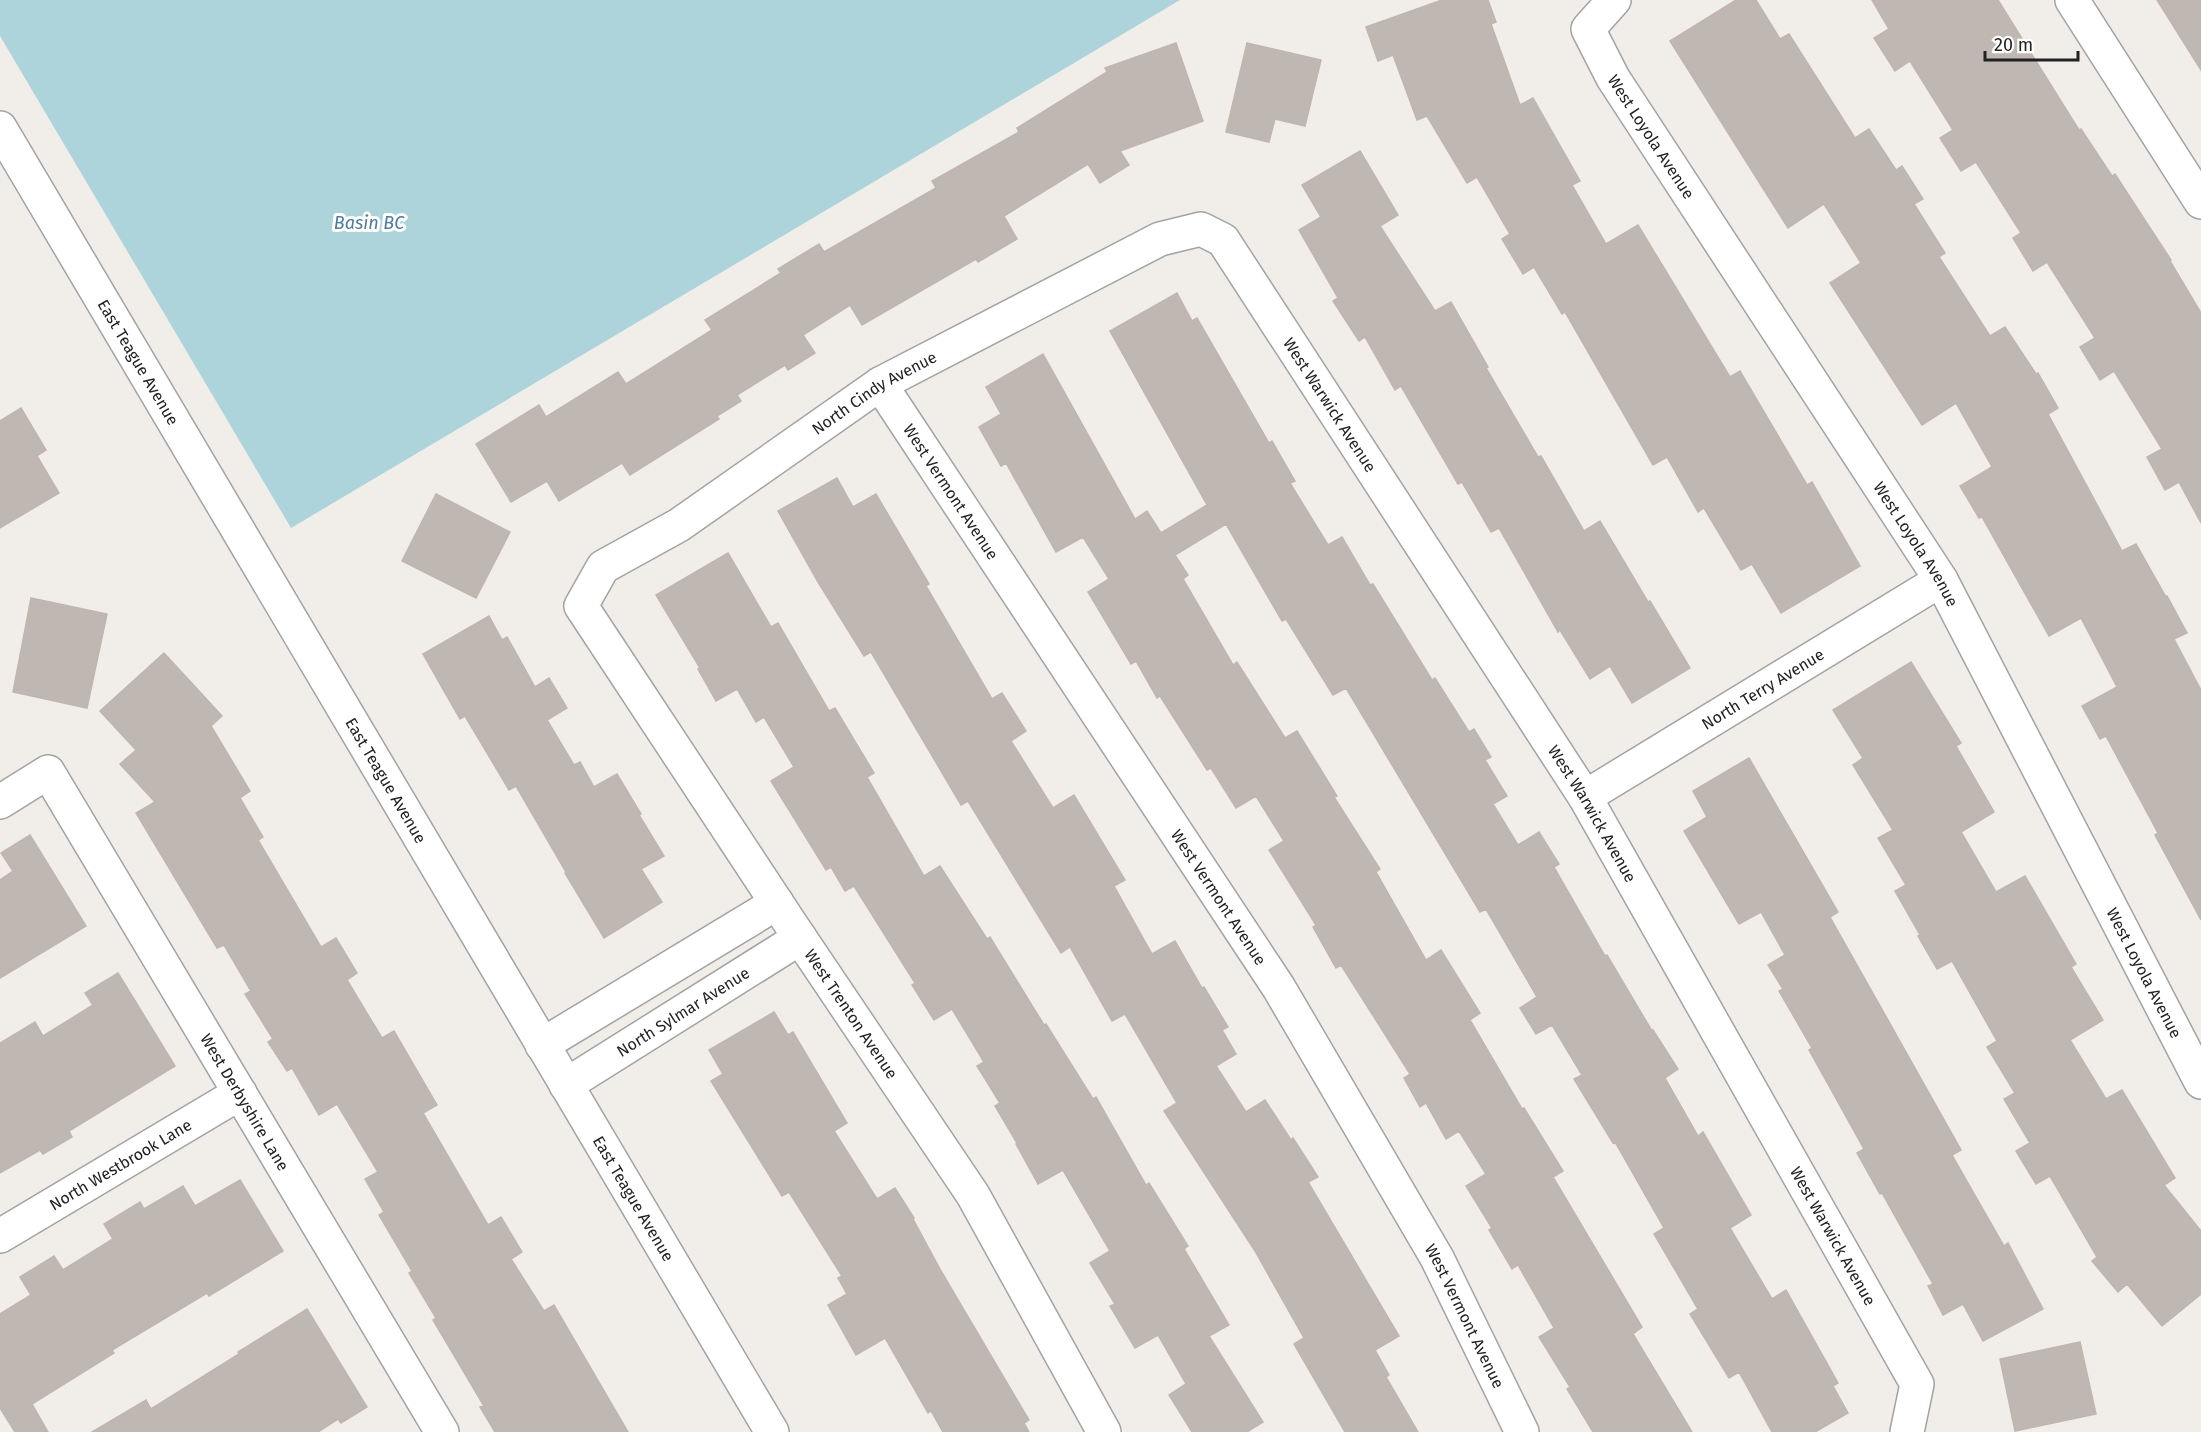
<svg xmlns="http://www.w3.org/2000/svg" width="2201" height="1432" viewBox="0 0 2201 1432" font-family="'Fira Sans',sans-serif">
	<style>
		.water { fill: #aed4db }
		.building { fill: #bfb7b2; stroke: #c2b5ad; stroke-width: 1.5 }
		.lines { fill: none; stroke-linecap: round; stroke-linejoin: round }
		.minor-casing { stroke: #a3a3a3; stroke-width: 36 }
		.tertiary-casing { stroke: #a3a3a3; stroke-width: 36 }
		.minor { stroke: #fff; stroke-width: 33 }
		.tertiary { stroke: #fff; stroke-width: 33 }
		.labels { text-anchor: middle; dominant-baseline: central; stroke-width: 6; stroke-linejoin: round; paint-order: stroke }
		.street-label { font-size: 16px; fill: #222; stroke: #fff }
		.water-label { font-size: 18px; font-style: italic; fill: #4e7a9c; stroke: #fff }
	</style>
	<rect width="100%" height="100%" fill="#f1eeea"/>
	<path class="water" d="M 0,0 L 1180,0 L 291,528 L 0,36 Z"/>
	<g class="building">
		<path d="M 1442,0 L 1488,0 L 1496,22 L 1491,24 L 1520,105 L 1533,98 L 1580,181 L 1572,185 L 1606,244 L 1638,225 L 1730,377 L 1740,371 L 1807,485 L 1812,482 L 1860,566 L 1781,613 L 1752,564 L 1741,570 L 1704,508 L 1698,512 L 1667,457 L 1653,465 L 1565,312 L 1562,314 L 1534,267 L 1523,274 L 1502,239 L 1510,234 L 1477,177 L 1467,183 L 1427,116 L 1417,120 L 1393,55 L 1378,61 L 1366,27 Z"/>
		<path d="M 1736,0 L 1756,0 L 1780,39 L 1789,34 L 1855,138 L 1869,129 L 1896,170 L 1902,166 L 1923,199 L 1914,204 L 1945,253 L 1939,257 L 1990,336 L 2005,327 L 2036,374 L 2038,373 L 2058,408 L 2048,414 L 2122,551 L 2136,544 L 2166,597 L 2167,596 L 2187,633 L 2174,639 L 2201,690 L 2201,920 L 2155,835 L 2158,833 L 2106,736 L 2100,739 L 2082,706 L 2117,687 L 2081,618 L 2049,636 L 1982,517 L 1979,518 L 1960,486 L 1992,467 L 1956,403 L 1922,425 L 1830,283 L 1861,263 L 1824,204 L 1788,228 L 1670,41 Z"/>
		<path d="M 1872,0 L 1998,0 L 2079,130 L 2081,129 L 2112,176 L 2115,174 L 2171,260 L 2170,261 L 2201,313 L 2201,523 L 2179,482 L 2165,490 L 2147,457 L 2162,449 L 2114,371 L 2100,380 L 2080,347 L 2095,338 L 2047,262 L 2033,271 L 2013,238 L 2021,233 L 1976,162 L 1961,171 L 1940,138 L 1953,130 L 1910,61 L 1895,71 L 1874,38 L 1889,29 Z"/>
		<path d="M 2157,0 L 2201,0 L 2201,70 Z"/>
		<path d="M 1176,43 L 1203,121 L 1120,151 L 1129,165 L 1100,183 L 1088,164 L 1004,216 L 1017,239 L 978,262 L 976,259 L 862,325 L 850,305 L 803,335 L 815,353 L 788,370 L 785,365 L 737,395 L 741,401 L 717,416 L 719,419 L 630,475 L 622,463 L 559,501 L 547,481 L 511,502 L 476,444 L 539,405 L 546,417 L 618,372 L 626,384 L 712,330 L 705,320 L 781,273 L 778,269 L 819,244 L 824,252 L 936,188 L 932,181 L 1019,132 L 1017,128 L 1107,72 L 1105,68 Z"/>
		<path d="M 1247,43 L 1321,60 L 1305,126 L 1275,119 L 1269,142 L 1226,132 Z"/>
		<path d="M 1360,151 L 1398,215 L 1380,226 L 1435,311 L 1451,302 L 1488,367 L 1486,368 L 1538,457 L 1541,456 L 1584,531 L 1600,521 L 1648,602 L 1650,601 L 1690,668 L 1632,703 L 1610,666 L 1590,679 L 1560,630 L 1558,632 L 1499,528 L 1491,532 L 1462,482 L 1458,484 L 1401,386 L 1395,390 L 1365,337 L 1359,341 L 1333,301 L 1338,298 L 1299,230 L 1321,217 L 1302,185 Z"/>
		<path d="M 1177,293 L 1192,321 L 1197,318 L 1269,443 L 1272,441 L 1295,481 L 1290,483 L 1328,545 L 1342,537 L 1370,585 L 1373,584 L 1432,680 L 1435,678 L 1469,732 L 1474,729 L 1491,757 L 1485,760 L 1507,796 L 1493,804 L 1518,845 L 1539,832 L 1559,864 L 1554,867 L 1605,956 L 1607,955 L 1652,1031 L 1653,1030 L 1678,1069 L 1665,1078 L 1698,1136 L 1703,1132 L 1751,1215 L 1730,1228 L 1772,1299 L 1786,1290 L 1838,1383 L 1833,1386 L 1848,1413 L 1815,1432 L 1772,1432 L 1739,1372 L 1729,1378 L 1690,1314 L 1698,1309 L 1654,1234 L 1664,1228 L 1615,1142 L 1613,1143 L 1574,1079 L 1582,1075 L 1552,1025 L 1536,1034 L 1520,1008 L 1537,997 L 1486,909 L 1480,912 L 1346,688 L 1333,695 L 1286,619 L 1282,621 L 1226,524 L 1175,555 L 1188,575 L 1183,579 L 1233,665 L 1237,662 L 1285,738 L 1297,731 L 1337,796 L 1334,797 L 1380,869 L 1376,872 L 1426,960 L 1441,950 L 1480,1013 L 1470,1020 L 1522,1109 L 1524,1108 L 1563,1171 L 1553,1177 L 1642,1327 L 1633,1334 L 1692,1432 L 1593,1432 L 1567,1389 L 1570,1387 L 1539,1337 L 1554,1328 L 1518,1265 L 1512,1269 L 1489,1230 L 1492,1228 L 1466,1186 L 1486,1174 L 1459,1131 L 1446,1139 L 1426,1103 L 1420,1107 L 1404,1078 L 1410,1074 L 1341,965 L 1336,968 L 1313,927 L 1316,925 L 1269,850 L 1284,841 L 1256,796 L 1236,808 L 1211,768 L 1207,770 L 1160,696 L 1157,698 L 1136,661 L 1131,664 L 1088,592 L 1109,579 L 1083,537 L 1056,552 L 1006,463 L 1001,466 L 979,427 L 1001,414 L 986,387 L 1043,354 L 1135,519 L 1147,511 L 1161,533 L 1207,505 L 1110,331 Z"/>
		<path d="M 21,408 L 46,450 L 37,456 L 59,493 L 0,528 L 0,421 Z"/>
		<path d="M 837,478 L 853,507 L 876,494 L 929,584 L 926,586 L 992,699 L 1002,693 L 1026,731 L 1011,741 L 1053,808 L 1074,795 L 1125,880 L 1114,886 L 1152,954 L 1175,941 L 1202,988 L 1204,987 L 1228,1027 L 1222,1030 L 1236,1054 L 1216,1066 L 1246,1112 L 1265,1100 L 1291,1140 L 1293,1138 L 1318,1177 L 1308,1182 L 1399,1336 L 1375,1350 L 1389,1375 L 1386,1377 L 1418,1432 L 1345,1432 L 1294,1344 L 1304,1338 L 1255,1251 L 1164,1111 L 1177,1103 L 1125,1014 L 1112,1021 L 1070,947 L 1061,953 L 968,801 L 961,805 L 871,652 L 864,656 L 818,582 L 778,511 Z"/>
		<path d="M 436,494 L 510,532 L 476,598 L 402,561 Z"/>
		<path d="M 728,553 L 771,627 L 778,623 L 829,711 L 835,708 L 874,773 L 867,777 L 924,876 L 940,866 L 987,939 L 990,937 L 1044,1025 L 1046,1024 L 1093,1099 L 1096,1097 L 1146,1185 L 1149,1183 L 1188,1246 L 1184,1249 L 1229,1325 L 1209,1336 L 1263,1422 L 1247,1432 L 1192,1432 L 1169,1395 L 1186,1384 L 1158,1335 L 1135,1348 L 1110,1306 L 1115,1304 L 1090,1263 L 1110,1251 L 1063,1170 L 1038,1184 L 1016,1144 L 1017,1143 L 995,1106 L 1000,1103 L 977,1066 L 984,1062 L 952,1009 L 934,1020 L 912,985 L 915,983 L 854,886 L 845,891 L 831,867 L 826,870 L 771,781 L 794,767 L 764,717 L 756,722 L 737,689 L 716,701 L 698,669 L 700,668 L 656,595 Z"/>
		<path d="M 31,598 L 107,614 L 87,708 L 13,692 Z"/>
		<path d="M 489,616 L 502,640 L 507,637 L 535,687 L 549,678 L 567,708 L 547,720 L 574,765 L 580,762 L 594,787 L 617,774 L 641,814 L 639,815 L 664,856 L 641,869 L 662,902 L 604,938 L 565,873 L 566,872 L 516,786 L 509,790 L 465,716 L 460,719 L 423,654 Z"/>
		<path d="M 164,653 L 222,716 L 211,726 L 250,791 L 240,798 L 263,837 L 258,840 L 321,947 L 336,938 L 357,973 L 347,980 L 382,1038 L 394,1031 L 437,1105 L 423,1113 L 488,1225 L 501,1217 L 522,1252 L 511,1259 L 544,1311 L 554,1305 L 628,1432 L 495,1432 L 480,1407 L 484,1406 L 433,1320 L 436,1318 L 409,1273 L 412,1271 L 379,1215 L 384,1212 L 365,1179 L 378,1172 L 337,1104 L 319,1115 L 292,1068 L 287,1071 L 268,1042 L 273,1039 L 245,994 L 251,991 L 224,945 L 217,948 L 136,813 L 155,802 L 120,764 L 136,750 L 100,711 Z"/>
		<path d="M 1911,662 L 1961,743 L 1956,746 L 1994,812 L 1961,832 L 1996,892 L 2025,876 L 2076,964 L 2071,967 L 2103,1020 L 2070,1040 L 2106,1099 L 2122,1090 L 2175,1178 L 2164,1185 L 2201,1231 L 2201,1294 L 2162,1326 L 2127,1284 L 2118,1292 L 2092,1261 L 2097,1257 L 2050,1176 L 2036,1184 L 2016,1151 L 2030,1143 L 2004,1099 L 2015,1093 L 1987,1047 L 1997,1041 L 1952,961 L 1937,969 L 1918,936 L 1920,935 L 1895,891 L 1906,885 L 1878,838 L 1893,830 L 1853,765 L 1863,758 L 1833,710 Z"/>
		<path d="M 1749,758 L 1838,912 L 1830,917 L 1961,1150 L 1952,1155 L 2004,1246 L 2008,1243 L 2043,1309 L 1983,1341 L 1963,1304 L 1943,1315 L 1928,1286 L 1933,1284 L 1882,1193 L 1880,1194 L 1857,1153 L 1864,1149 L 1809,1050 L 1812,1048 L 1779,991 L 1783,989 L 1768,965 L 1785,955 L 1761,912 L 1739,924 L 1684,831 L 1707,817 L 1693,791 Z"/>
		<path d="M 30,835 L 86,926 L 0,978 L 0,880 L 13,871 L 1,853 Z"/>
		<path d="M 118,973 L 175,1066 L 69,1131 L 72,1137 L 43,1154 L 40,1150 L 0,1173 L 0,1043 L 35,1022 L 43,1036 L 93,1005 L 85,993 Z"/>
		<path d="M 774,1012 L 788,1035 L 793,1032 L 847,1123 L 834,1131 L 877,1199 L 895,1188 L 914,1218 L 913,1219 L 941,1271 L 1029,1420 L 1024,1423 L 1029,1432 L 943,1432 L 931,1411 L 928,1413 L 885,1338 L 856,1355 L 828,1305 L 847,1294 L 838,1278 L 842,1276 L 789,1192 L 782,1196 L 711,1081 L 723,1074 L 709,1050 Z"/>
		<path d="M 240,1180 L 283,1251 L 209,1296 L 207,1293 L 112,1350 L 114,1353 L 32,1404 L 48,1432 L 15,1432 L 0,1408 L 0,1314 L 31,1295 L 20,1277 L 54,1256 L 63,1270 L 113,1239 L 104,1224 L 140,1202 L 144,1209 L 183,1186 L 195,1206 Z"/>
		<path d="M 307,1309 L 367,1407 L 341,1423 L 338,1419 L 318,1432 L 92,1432 L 146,1400 L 151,1409 L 239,1354 L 238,1352 Z"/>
		<path d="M 2080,1342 L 2096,1414 L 2015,1431 L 2000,1359 Z"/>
	</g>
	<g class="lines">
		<g class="minor-casing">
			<g id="minor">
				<path id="s1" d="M 1614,0 L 1588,29 L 1613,78 L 1941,580 L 2201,1082"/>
				<path d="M 2072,0 L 2201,202"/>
				<path id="s2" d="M 880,384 L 1279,988 L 1437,1258 L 1522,1432"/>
				<path id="s3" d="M 1585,797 L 1941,580"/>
				<path id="s4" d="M 0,802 L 48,772 L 442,1432"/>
				<path d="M 542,1045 L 777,903"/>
				<path id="s5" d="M 566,1085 L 800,938"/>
				<path id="s6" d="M 0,1236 L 240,1093"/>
				<path id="s7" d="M 1104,1432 L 973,1195 L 790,923 L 581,606 L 603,567 L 679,525 L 880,384 L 1160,239 L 1201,229 L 1223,240 L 1585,797 L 1917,1384 L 1907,1432"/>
			</g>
		</g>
		<g class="tertiary-casing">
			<g id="tertiary">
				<path id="s8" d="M 0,128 L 772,1432"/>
			</g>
		</g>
		<use href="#minor" class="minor"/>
		<use href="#tertiary" class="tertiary"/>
	</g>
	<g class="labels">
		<g class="street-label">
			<text stroke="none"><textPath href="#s1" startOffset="164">West Loyola Avenue</textPath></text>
			<text stroke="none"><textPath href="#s8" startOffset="272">East Teague Avenue</textPath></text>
			<text stroke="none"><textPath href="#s7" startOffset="1346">North Cindy Avenue</textPath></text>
			<text stroke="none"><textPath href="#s7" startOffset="1934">West Warwick Avenue</textPath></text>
			<text stroke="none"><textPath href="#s2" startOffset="129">West Vermont Avenue</textPath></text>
			<text stroke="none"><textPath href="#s1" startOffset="650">West Loyola Avenue</textPath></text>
			<text stroke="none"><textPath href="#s3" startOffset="208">North Terry Avenue</textPath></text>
			<text stroke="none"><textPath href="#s8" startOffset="758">East Teague Avenue</textPath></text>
			<text stroke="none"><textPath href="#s7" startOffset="2420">West Warwick Avenue</textPath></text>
			<text stroke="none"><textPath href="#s2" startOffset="615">West Vermont Avenue</textPath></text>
			<text stroke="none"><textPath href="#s1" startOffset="1136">West Loyola Avenue</textPath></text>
			<text stroke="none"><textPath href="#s5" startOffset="138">North Sylmar Avenue</textPath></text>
			<text transform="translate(851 1014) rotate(56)">West Trenton Avenue</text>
			<text stroke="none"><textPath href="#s4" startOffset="441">West Derbyshire Lane</textPath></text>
			<text stroke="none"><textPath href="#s6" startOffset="140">North Westbrook Lane</textPath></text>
			<text stroke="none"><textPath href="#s8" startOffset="1244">East Teague Avenue</textPath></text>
			<text stroke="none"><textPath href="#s7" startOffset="2906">West Warwick Avenue</textPath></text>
			<text stroke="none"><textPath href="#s2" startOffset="1101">West Vermont Avenue</textPath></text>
		</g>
		<g class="water-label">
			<text x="369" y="223">Basin BC</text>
		</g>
	</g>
	<path d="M1985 51v9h93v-9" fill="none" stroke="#222222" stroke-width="3"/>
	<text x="1994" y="51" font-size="18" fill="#222222" stroke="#ffffff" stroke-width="4.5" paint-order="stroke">20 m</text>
</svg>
